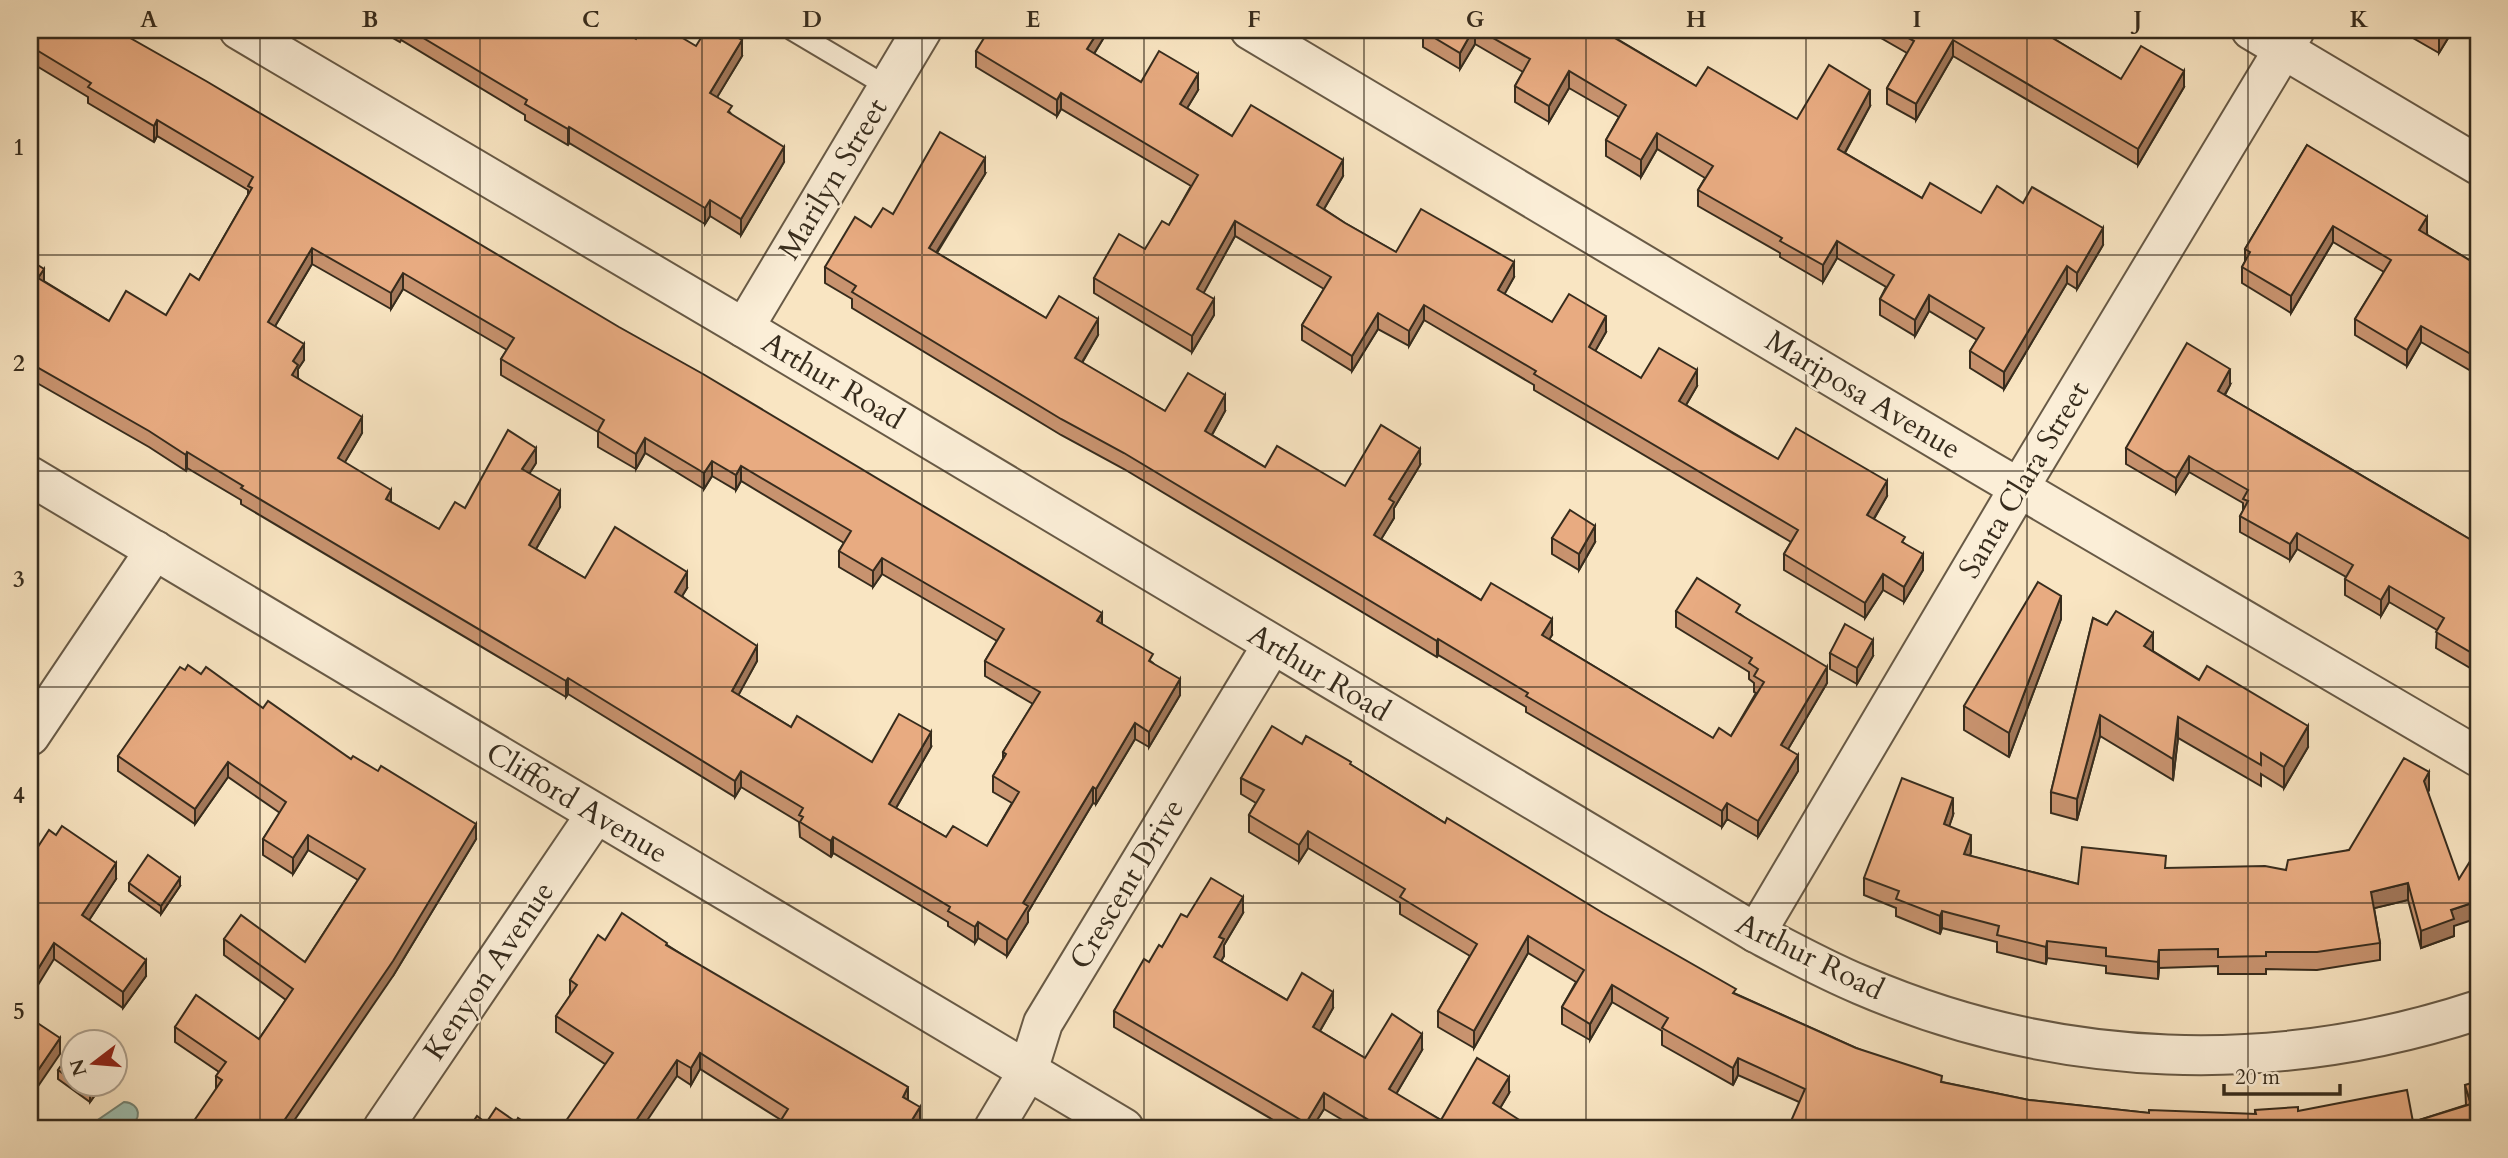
<svg xmlns="http://www.w3.org/2000/svg" width="2508" height="1158" viewBox="0 0 2508 1158" font-family="Cardo,serif">
	<style>
		.water { fill: url(#water-ripples); stroke: #758475; stroke-width: 2 }
		.lines { fill: none; stroke-linecap: round; stroke-linejoin: round }
		.service-casing { stroke: #685a46; stroke-width: 23 }
		.minor-casing { stroke: #685a46; stroke-width: 42 }
		.tertiary-casing { stroke: #685a46; stroke-width: 42 }
		.service { stroke: #fbeed7; stroke-width: 19 }
		.minor { stroke: #fbeed7; stroke-width: 38 }
		.tertiary { stroke: #fbeed7; stroke-width: 38 }
		.wall { fill: #c8936f; stroke: #372c1d; stroke-width: 2; fill-rule: evenodd }
		.shaded-wall { fill: #a2785a; stroke: #372c1d; stroke-width: 2 }
		.building { fill: #e8ab81; stroke: #372c1d; stroke-width: 2; fill-rule: evenodd }
		.grid { fill: none; stroke: #372c1d; stroke-width: 2; stroke-opacity: 0.55 }
		.labels { text-anchor: middle; dominant-baseline: central; stroke-width: 5; stroke-linejoin: round; paint-order: stroke }
		.street-label { font-size: 30px; fill: #372c1d; stroke: #fbeed7 }
		.neatline { fill: none; stroke: #372c1d; stroke-width: 2.5 }
		.grid-label { font-size: 23px; text-anchor: middle; font-weight: bold; fill: #372c1d }
	</style>
	<defs>
		<pattern id="water-ripples" width="26" height="14" patternUnits="userSpaceOnUse" patternTransform="scale(1.75)"><rect width="26" height="14" fill="#9ebfb0"/><path d="M2 4q2-2 4 0t4 0M15 11q2-2 4 0t4 0" fill="none" stroke="#829b8f"/></pattern>
	</defs>
	<rect width="100%" height="100%" fill="#f9e5c2"/>
	<filter id="stains"><feTurbulence type="fractalNoise" baseFrequency=".00286" numOctaves="4"/><feColorMatrix values="0 0 0 0 .2 0 0 0 0 .09 0 0 0 0 .02 0 0 0 .5 -.17"/></filter>
	<radialGradient id="worn" r=".72"><stop offset=".6" stop-color="#630" stop-opacity="0"/><stop offset="1" stop-color="#630" stop-opacity=".3"/></radialGradient>
	<path class="water" d="M 124,1102 C 141,1103 143,1121 127,1127 C 115,1131 99,1128 86,1128 Z"/>
	<g class="lines">
		<g class="service-casing">
			<path id="service" d="M 792,30 L 888,87"/>
		</g>
		<g class="minor-casing">
			<g id="minor">
				<path d="M 1250,30 L 1990,471 L 2478,757"/>
				<path d="M 2251,30 L 2478,165"/>
				<path d="M 744,328 L 922,30"/>
				<path d="M 30,736 L 155,550"/>
				<path d="M 1756,933 L 2019,488 L 2295,30"/>
				<path d="M 383,1128 L 596,814"/>
				<path d="M 994,1128 L 1028,1071 L 1043,1023 L 1272,645"/>
			</g>
		</g>
		<g class="tertiary-casing">
			<g id="tertiary">
				<path d="M 239,30 L 744,328 L 1756,933 C 1790,951 1825,970 1861,985 C 2058,1070 2275,1077 2478,1010"/>
				<path d="M 30,476 L 1124,1128"/>
			</g>
		</g>
		<use href="#service" class="service"/>
		<use href="#minor" class="minor"/>
		<use href="#tertiary" class="tertiary"/>
	</g>
	<g class="wall">
		<path d="M 30,30 L 1102,624 L 1153,663 L 1180,695 L 1149,747 L 1135,739 L 1096,804 L 1093,803 L 1028,912 L 1028,922 L 1007,956 L 978,938 L 975,943 L 948,926 L 948,922 L 833,853 L 831,857 L 800,837 L 799,822 L 741,787 L 735,797 L 568,694 L 566,697 L 241,504 L 241,500 L 187,468 L 186,471 L 149,447 L 30,379 L 30,260 L 44,281 L 109,321 L 166,315 L 199,280 L 248,195 L 248,190 L 157,136 L 154,142 L 88,103 L 88,97 L 30,62 ZM 312,264 L 391,309 L 403,289 L 507,350 L 501,359 L 501,375 L 598,432 L 598,447 L 636,469 L 645,453 L 704,489 L 712,476 L 736,490 L 741,481 L 844,543 L 839,551 L 839,567 L 873,587 L 882,574 L 997,641 L 985,661 L 985,676 L 1033,704 L 1003,752 L 1003,759 L 993,776 L 993,792 L 1012,803 L 987,846 L 946,837 L 896,808 L 931,747 L 872,762 L 791,727 L 738,695 L 757,661 L 682,596 L 687,588 L 585,578 L 536,549 L 560,507 L 529,474 L 536,463 L 465,508 L 439,529 L 391,502 L 344,463 L 362,433 L 298,378 L 298,369 L 304,360 L 275,326 Z"/>
		<path d="M 379,30 L 621,30 L 636,39 L 696,46 L 742,56 L 717,97 L 732,115 L 784,162 L 741,235 L 710,216 L 705,224 L 569,143 L 568,145 L 525,120 L 525,115 L 401,40 L 400,42 Z"/>
		<path d="M 1106,30 L 1106,34 L 1094,54 L 1141,82 L 1198,90 L 1187,108 L 1232,136 L 1343,176 L 1324,209 L 1345,223 L 1396,252 L 1514,277 L 1504,294 L 1552,322 L 1606,332 L 1595,351 L 1641,378 L 1697,386 L 1686,405 L 1778,459 L 1887,496 L 1874,519 L 1905,544 L 1923,570 L 1904,602 L 1883,590 L 1865,618 L 1784,570 L 1784,554 L 1791,542 L 1534,390 L 1534,385 L 1424,320 L 1409,346 L 1378,329 L 1352,371 L 1302,340 L 1302,325 L 1324,289 L 1235,236 L 1203,293 L 1214,315 L 1192,352 L 1094,293 L 1094,278 L 1145,249 L 1169,225 L 1191,186 L 1061,109 L 1057,116 L 976,67 L 976,51 Z"/>
		<path d="M 1423,30 L 1602,30 L 1696,86 L 1797,119 L 1870,106 L 1845,153 L 1922,198 L 1981,213 L 2023,203 L 2103,245 L 2077,289 L 2067,283 L 2004,389 L 1970,368 L 1970,351 L 1977,340 L 1929,311 L 1915,336 L 1880,315 L 1880,299 L 1886,287 L 1837,258 L 1823,282 L 1780,257 L 1780,253 L 1698,206 L 1698,190 L 1705,178 L 1657,149 L 1641,177 L 1606,156 L 1606,140 L 1619,117 L 1569,88 L 1549,122 L 1515,102 L 1515,86 L 1523,72 L 1475,44 L 1460,69 L 1423,47 Z"/>
		<path d="M 1867,30 L 2039,30 L 2121,79 L 2184,87 L 2138,165 L 1953,56 L 1916,120 L 1887,104 L 1887,88 L 1907,53 Z"/>
		<path d="M 2399,30 L 2453,30 L 2439,53 Z"/>
		<path d="M 2307,145 L 2427,233 L 2426,234 L 2471,261 L 2478,248 L 2478,375 L 2421,342 L 2407,366 L 2355,335 L 2355,319 L 2384,272 L 2333,242 L 2291,313 L 2242,283 L 2242,267 L 2245,262 L 2245,249 Z"/>
		<path d="M 985,174 L 937,253 L 1046,318 L 1098,335 L 1082,363 L 1165,411 L 1225,411 L 1212,435 L 1265,467 L 1345,486 L 1420,465 L 1394,508 L 1394,518 L 1381,539 L 1481,600 L 1552,635 L 1549,639 L 1713,738 L 1731,736 L 1756,693 L 1754,692 L 1754,683 L 1749,679 L 1749,672 L 1676,627 L 1676,611 L 1740,614 L 1827,683 L 1788,749 L 1798,771 L 1758,837 L 1727,819 L 1722,827 L 1526,712 L 1526,707 L 1438,655 L 1437,657 L 1124,469 L 1061,435 L 852,308 L 852,299 L 825,283 L 825,267 L 871,227 L 893,214 Z"/>
		<path d="M 2230,385 L 2225,395 L 2478,544 L 2472,669 L 2436,648 L 2437,630 L 2389,602 L 2381,616 L 2345,595 L 2345,579 L 2346,577 L 2297,549 L 2290,560 L 2240,532 L 2240,516 L 2243,511 L 2243,503 L 2189,472 L 2176,493 L 2126,464 L 2126,448 Z"/>
		<path d="M 1552,538 L 1595,542 L 1579,570 L 1552,554 Z"/>
		<path d="M 2093,618 L 2153,651 L 2308,747 L 2284,788 L 2261,774 L 2261,786 L 2178,738 L 2173,780 L 2100,736 L 2077,820 L 2051,813 L 2051,792 Z"/>
		<path d="M 2061,619 L 2009,757 L 1964,730 L 1964,706 Z"/>
		<path d="M 1830,653 L 1873,656 L 1857,684 L 1830,669 Z"/>
		<path d="M 185,670 L 201,674 L 351,759 L 476,839 L 393,976 L 216,1089 L 216,1076 L 219,1072 L 175,1042 L 175,1027 L 259,1039 L 286,1000 L 224,955 L 224,939 L 305,962 L 358,880 L 308,850 L 293,874 L 263,855 L 263,839 L 280,813 L 228,777 L 195,824 L 118,771 L 118,756 Z"/>
		<path d="M 1302,744 L 1351,765 L 1445,823 L 1736,994 L 1856,1048 L 1942,1082 L 2029,1100 L 2149,1113 L 2255,1114 L 2255,1110 L 2298,1111 L 2413,1122 L 2466,1105 L 2465,1085 L 2478,1128 L 1799,1102 L 1738,1075 L 1733,1085 L 1662,1045 L 1662,1031 L 1612,1002 L 1590,1040 L 1562,1024 L 1562,1007 L 1576,982 L 1528,953 L 1474,1048 L 1438,1027 L 1438,1011 L 1470,956 L 1400,914 L 1400,903 L 1308,848 L 1299,862 L 1249,832 L 1249,815 L 1256,803 L 1241,794 L 1241,778 Z"/>
		<path d="M 2429,790 L 2428,792 L 2454,926 L 2454,936 L 2421,948 L 2408,900 L 2374,908 L 2380,943 L 2380,960 L 2317,970 L 2266,969 L 2266,974 L 2218,974 L 2218,966 L 2159,968 L 2158,979 L 2106,973 L 2106,966 L 2047,958 L 2046,964 L 1997,952 L 1997,942 L 1942,928 L 1940,934 L 1896,916 L 1896,908 L 1864,895 L 1864,878 L 1953,815 L 1949,826 L 1971,852 L 1970,856 L 2078,884 L 2166,868 L 2286,870 L 2349,850 Z"/>
		<path d="M 30,859 L 116,879 L 89,920 L 146,976 L 123,1008 L 54,959 Z"/>
		<path d="M 129,883 L 180,886 L 161,914 L 129,891 Z"/>
		<path d="M 1243,913 L 1224,945 L 1224,956 L 1221,961 L 1287,1000 L 1333,1008 L 1320,1031 L 1365,1058 L 1422,1050 L 1396,1094 L 1441,1120 L 1509,1093 L 1500,1108 L 1521,1128 L 1356,1128 L 1324,1109 L 1312,1128 L 1287,1128 L 1114,1027 L 1114,1011 L 1149,962 L 1187,917 Z"/>
		<path d="M 605,940 L 667,945 L 908,1100 L 920,1124 L 917,1128 L 776,1128 L 781,1120 L 700,1069 L 691,1085 L 677,1076 L 605,1064 L 556,1032 L 556,1016 L 570,996 L 570,980 Z"/>
		<path d="M 74,1048 L 74,1084 L 103,1084 L 90,1102 L 58,1079 L 58,1070 Z"/>
	</g>
	<g class="shaded-wall">
		<path d="M 1099,30 L 1106,30 L 1106,34 L 1087,65 L 1087,49 Z"/>
		<path d="M 1473,30 L 1475,30 L 1475,44 L 1460,69 L 1460,53 Z"/>
		<path d="M 2444,30 L 2453,30 L 2439,53 L 2439,37 Z"/>
		<path d="M 742,40 L 742,56 L 710,109 L 710,93 Z"/>
		<path d="M 1953,40 L 1953,56 L 1916,120 L 1916,104 Z"/>
		<path d="M 1569,71 L 1569,88 L 1549,122 L 1549,106 Z"/>
		<path d="M 2184,71 L 2184,87 L 2138,165 L 2138,149 Z"/>
		<path d="M 1198,74 L 1198,90 L 1180,120 L 1180,104 Z"/>
		<path d="M 1870,90 L 1870,106 L 1838,165 L 1838,149 Z"/>
		<path d="M 1061,93 L 1061,109 L 1057,116 L 1057,100 Z"/>
		<path d="M 157,120 L 157,136 L 154,142 L 154,126 Z"/>
		<path d="M 569,127 L 569,143 L 568,145 L 568,129 Z"/>
		<path d="M 1657,133 L 1657,149 L 1641,177 L 1641,160 Z"/>
		<path d="M 784,147 L 784,162 L 741,235 L 741,219 Z"/>
		<path d="M 985,158 L 985,174 L 929,264 L 929,248 Z"/>
		<path d="M 1343,160 L 1343,176 L 1317,221 L 1317,205 Z"/>
		<path d="M 710,200 L 710,216 L 705,224 L 705,208 Z"/>
		<path d="M 2427,217 L 2427,233 L 2419,246 L 2419,230 Z"/>
		<path d="M 1235,221 L 1235,236 L 1197,305 L 1197,289 Z"/>
		<path d="M 2333,226 L 2333,242 L 2291,313 L 2291,296 Z"/>
		<path d="M 2103,228 L 2103,245 L 2077,289 L 2077,273 Z"/>
		<path d="M 1837,241 L 1837,258 L 1823,282 L 1823,265 Z"/>
		<path d="M 312,248 L 312,264 L 268,338 L 268,322 Z"/>
		<path d="M 1514,262 L 1514,277 L 1498,306 L 1498,290 Z"/>
		<path d="M 2067,266 L 2067,283 L 2004,389 L 2004,372 Z"/>
		<path d="M 44,269 L 44,285 L 38,278 Z"/>
		<path d="M 403,273 L 403,289 L 391,309 L 391,293 Z"/>
		<path d="M 1929,295 L 1929,311 L 1915,336 L 1915,320 Z"/>
		<path d="M 1214,299 L 1214,315 L 1192,352 L 1192,336 Z"/>
		<path d="M 1424,305 L 1424,320 L 1409,346 L 1409,331 Z"/>
		<path d="M 1378,313 L 1378,329 L 1352,371 L 1352,356 Z"/>
		<path d="M 1606,316 L 1606,332 L 1589,362 L 1589,347 Z"/>
		<path d="M 1098,319 L 1098,335 L 1075,374 L 1075,358 Z"/>
		<path d="M 2421,326 L 2421,342 L 2407,366 L 2407,350 Z"/>
		<path d="M 304,344 L 304,360 L 298,369 L 298,380 L 292,390 L 293,361 Z"/>
		<path d="M 2230,369 L 2230,385 L 2218,406 L 2218,391 Z"/>
		<path d="M 1697,370 L 1697,386 L 1679,417 L 1679,401 Z"/>
		<path d="M 1225,395 L 1225,411 L 1205,447 L 1205,431 Z"/>
		<path d="M 362,417 L 362,433 L 338,474 L 338,458 Z"/>
		<path d="M 645,438 L 645,453 L 636,469 L 636,454 Z"/>
		<path d="M 536,448 L 536,463 L 522,485 L 522,469 Z"/>
		<path d="M 1420,449 L 1420,465 L 1394,508 L 1394,518 L 1374,551 L 1374,535 L 1389,499 Z"/>
		<path d="M 187,452 L 187,468 L 186,471 L 186,455 Z"/>
		<path d="M 2189,456 L 2189,472 L 2176,493 L 2176,478 Z"/>
		<path d="M 712,461 L 712,476 L 704,489 L 704,473 Z"/>
		<path d="M 741,466 L 741,481 L 736,490 L 736,475 Z"/>
		<path d="M 1887,481 L 1887,496 L 1867,530 L 1867,515 Z"/>
		<path d="M 391,490 L 391,506 L 386,499 Z"/>
		<path d="M 560,491 L 560,507 L 529,561 L 529,545 Z"/>
		<path d="M 1595,526 L 1595,542 L 1579,570 L 1579,554 Z"/>
		<path d="M 2297,533 L 2297,549 L 2290,560 L 2290,544 Z"/>
		<path d="M 1923,554 L 1923,570 L 1904,602 L 1904,587 Z"/>
		<path d="M 882,558 L 882,574 L 873,587 L 873,571 Z"/>
		<path d="M 687,572 L 687,588 L 675,608 L 675,592 Z"/>
		<path d="M 1883,574 L 1883,590 L 1865,618 L 1865,603 Z"/>
		<path d="M 2389,586 L 2389,602 L 2381,616 L 2381,600 Z"/>
		<path d="M 2061,596 L 2061,619 L 2009,757 L 2009,733 Z"/>
		<path d="M 1102,613 L 1102,629 L 1097,621 Z"/>
		<path d="M 1552,619 L 1552,635 L 1542,651 L 1542,635 Z"/>
		<path d="M 2153,633 L 2153,654 L 2144,646 Z"/>
		<path d="M 1438,639 L 1438,655 L 1437,657 L 1437,641 Z"/>
		<path d="M 1873,640 L 1873,656 L 1857,684 L 1857,668 Z"/>
		<path d="M 2478,642 L 2478,658 L 2472,669 L 2472,653 Z"/>
		<path d="M 757,646 L 757,661 L 732,707 L 732,691 Z"/>
		<path d="M 1827,667 L 1827,683 L 1781,761 L 1781,745 Z"/>
		<path d="M 568,678 L 568,694 L 566,697 L 566,681 Z"/>
		<path d="M 1180,679 L 1180,695 L 1149,747 L 1149,732 Z"/>
		<path d="M 2100,715 L 2100,736 L 2077,820 L 2077,799 Z"/>
		<path d="M 2178,717 L 2178,738 L 2173,780 L 2173,759 Z"/>
		<path d="M 1135,723 L 1135,739 L 1096,804 L 1096,789 Z"/>
		<path d="M 2308,726 L 2308,747 L 2284,788 L 2284,767 Z"/>
		<path d="M 931,732 L 931,747 L 889,820 L 889,804 Z"/>
		<path d="M 1798,755 L 1798,771 L 1758,837 L 1758,821 Z"/>
		<path d="M 228,762 L 228,777 L 195,824 L 195,809 Z"/>
		<path d="M 741,771 L 741,787 L 735,797 L 735,781 Z"/>
		<path d="M 2429,772 L 2429,790 L 2424,798 L 2424,781 Z"/>
		<path d="M 1093,787 L 1093,803 L 1028,912 L 1028,922 L 1007,956 L 1007,940 L 1023,903 Z"/>
		<path d="M 1953,798 L 1953,815 L 1944,842 L 1944,824 Z"/>
		<path d="M 1727,803 L 1727,819 L 1722,827 L 1722,811 Z"/>
		<path d="M 476,824 L 476,839 L 393,976 L 289,1128 L 279,1128 Z"/>
		<path d="M 1308,831 L 1308,848 L 1299,862 L 1299,845 Z"/>
		<path d="M 308,835 L 308,850 L 293,874 L 293,858 Z"/>
		<path d="M 1971,835 L 1971,852 L 1964,872 L 1964,854 Z"/>
		<path d="M 833,837 L 833,853 L 831,857 L 831,841 Z"/>
		<path d="M 116,863 L 116,879 L 82,931 L 82,915 Z"/>
		<path d="M 180,878 L 180,886 L 161,914 L 161,906 Z"/>
		<path d="M 2408,883 L 2408,900 L 2371,909 L 2371,892 Z"/>
		<path d="M 1243,897 L 1243,913 L 1224,945 L 1224,956 L 1214,973 L 1214,957 L 1219,937 Z"/>
		<path d="M 2478,901 L 2478,918 L 2454,926 L 2454,936 L 2421,948 L 2421,931 L 2451,910 Z"/>
		<path d="M 1942,911 L 1942,928 L 1940,934 L 1940,916 Z"/>
		<path d="M 978,922 L 978,938 L 975,943 L 975,927 Z"/>
		<path d="M 1528,936 L 1528,953 L 1474,1048 L 1474,1031 Z"/>
		<path d="M 2047,941 L 2047,958 L 2046,964 L 2046,947 Z"/>
		<path d="M 54,943 L 54,959 L 30,998 L 30,982 Z"/>
		<path d="M 2159,950 L 2159,968 L 2158,979 L 2158,962 Z"/>
		<path d="M 146,960 L 146,976 L 123,1008 L 123,992 Z"/>
		<path d="M 1612,985 L 1612,1002 L 1590,1040 L 1590,1024 Z"/>
		<path d="M 1333,992 L 1333,1008 L 1313,1043 L 1313,1027 Z"/>
		<path d="M 1422,1034 L 1422,1050 L 1389,1106 L 1389,1089 Z"/>
		<path d="M 60,1038 L 60,1054 L 30,1098 L 30,1082 Z"/>
		<path d="M 700,1053 L 700,1069 L 691,1085 L 691,1068 Z"/>
		<path d="M 1738,1058 L 1738,1075 L 1733,1085 L 1733,1068 Z"/>
		<path d="M 677,1060 L 677,1076 L 642,1128 L 631,1128 Z"/>
		<path d="M 1509,1077 L 1509,1093 L 1493,1120 L 1493,1103 Z"/>
		<path d="M 97,1084 L 103,1084 L 90,1102 L 90,1094 Z"/>
		<path d="M 908,1087 L 908,1103 L 903,1097 Z"/>
		<path d="M 1324,1093 L 1324,1109 L 1312,1128 L 1306,1128 L 1306,1123 Z"/>
		<path d="M 920,1107 L 920,1124 L 917,1128 L 907,1128 Z"/>
	</g>
	<g class="building">
		<path d="M 30,30 L 116,30 L 206,81 L 619,327 L 703,374 L 1102,613 L 1097,621 L 1153,654 L 1149,661 L 1180,679 L 1149,732 L 1135,723 L 1096,789 L 1093,787 L 1023,903 L 1028,906 L 1007,940 L 978,922 L 975,927 L 948,911 L 950,907 L 833,837 L 831,841 L 800,822 L 803,817 L 799,815 L 803,808 L 741,771 L 735,781 L 568,678 L 566,681 L 241,488 L 243,486 L 187,452 L 186,455 L 149,431 L 30,363 L 32,359 L 30,358 L 30,260 L 44,269 L 38,278 L 109,321 L 126,291 L 166,315 L 190,274 L 199,280 L 252,188 L 248,186 L 253,177 L 157,120 L 154,126 L 88,87 L 91,83 L 30,46 ZM 312,248 L 391,293 L 403,273 L 514,338 L 501,359 L 604,420 L 598,431 L 636,454 L 645,438 L 704,473 L 712,461 L 736,475 L 741,466 L 851,531 L 839,551 L 873,571 L 882,558 L 1004,629 L 985,661 L 1040,692 L 1003,752 L 1006,754 L 993,776 L 1019,792 L 987,846 L 953,826 L 946,837 L 889,804 L 931,732 L 899,714 L 872,762 L 797,716 L 791,727 L 732,691 L 757,646 L 675,592 L 687,572 L 615,527 L 585,578 L 529,545 L 560,491 L 522,469 L 536,448 L 508,430 L 465,508 L 455,502 L 439,529 L 386,499 L 391,490 L 338,458 L 362,417 L 292,375 L 298,365 L 293,361 L 304,344 L 268,322 Z"/>
		<path d="M 410,30 L 621,30 L 636,39 L 642,30 L 669,30 L 696,46 L 706,30 L 724,30 L 742,40 L 710,93 L 732,106 L 728,112 L 784,147 L 741,219 L 710,200 L 705,208 L 569,127 L 568,129 L 525,104 L 527,100 Z"/>
		<path d="M 989,30 L 1099,30 L 1087,49 L 1141,82 L 1159,51 L 1198,74 L 1180,104 L 1232,136 L 1251,105 L 1343,160 L 1317,205 L 1345,223 L 1396,252 L 1421,209 L 1514,262 L 1498,290 L 1552,322 L 1569,294 L 1606,316 L 1589,347 L 1641,378 L 1659,348 L 1697,370 L 1679,401 L 1734,434 L 1778,459 L 1796,428 L 1887,481 L 1867,515 L 1905,537 L 1902,542 L 1923,554 L 1904,587 L 1883,574 L 1865,603 L 1784,554 L 1798,530 L 1534,374 L 1536,371 L 1424,305 L 1409,331 L 1378,313 L 1352,356 L 1302,325 L 1331,277 L 1235,221 L 1197,289 L 1214,299 L 1192,336 L 1094,278 L 1119,234 L 1145,249 L 1162,221 L 1169,225 L 1198,175 L 1061,93 L 1057,100 L 976,51 Z"/>
		<path d="M 1423,30 L 1473,30 L 1460,53 L 1423,31 Z"/>
		<path d="M 1479,30 L 1601,30 L 1696,86 L 1708,67 L 1797,119 L 1829,65 L 1870,90 L 1838,149 L 1922,198 L 1930,183 L 1981,213 L 1997,186 L 2023,203 L 2032,187 L 2103,228 L 2077,273 L 2067,266 L 2004,372 L 1970,351 L 1984,328 L 1929,295 L 1915,320 L 1880,299 L 1894,275 L 1837,241 L 1823,265 L 1780,241 L 1782,238 L 1698,190 L 1713,166 L 1657,133 L 1641,160 L 1606,140 L 1626,105 L 1569,71 L 1549,106 L 1515,86 L 1530,59 Z"/>
		<path d="M 1894,30 L 2039,30 L 2121,79 L 2141,46 L 2184,71 L 2138,149 L 1953,40 L 1916,104 L 1887,88 L 1914,41 Z"/>
		<path d="M 2427,30 L 2444,30 L 2439,37 Z"/>
		<path d="M 940,132 L 985,158 L 929,248 L 1046,318 L 1059,296 L 1098,319 L 1075,358 L 1165,411 L 1188,373 L 1225,395 L 1205,431 L 1265,467 L 1277,446 L 1345,486 L 1381,425 L 1420,449 L 1389,499 L 1394,502 L 1374,535 L 1481,600 L 1491,583 L 1552,619 L 1542,635 L 1713,738 L 1719,728 L 1731,736 L 1764,682 L 1754,676 L 1758,669 L 1749,663 L 1752,658 L 1676,611 L 1697,578 L 1740,605 L 1736,612 L 1827,667 L 1781,745 L 1798,755 L 1758,821 L 1727,803 L 1722,811 L 1526,696 L 1528,693 L 1438,639 L 1437,641 L 1124,453 L 1061,419 L 852,292 L 856,286 L 825,267 L 855,217 L 871,227 L 883,208 L 893,214 Z"/>
		<path d="M 2307,145 L 2427,217 L 2419,230 L 2471,261 L 2478,248 L 2478,358 L 2421,326 L 2407,350 L 2355,319 L 2391,260 L 2333,226 L 2291,296 L 2242,267 L 2250,252 L 2245,249 Z"/>
		<path d="M 2187,343 L 2230,369 L 2218,391 L 2478,544 L 2478,642 L 2472,653 L 2436,632 L 2444,618 L 2389,586 L 2381,600 L 2345,579 L 2353,565 L 2297,533 L 2290,544 L 2240,516 L 2248,501 L 2243,499 L 2248,490 L 2189,456 L 2176,478 L 2126,448 Z"/>
		<path d="M 1570,510 L 1595,526 L 1579,554 L 1552,538 Z"/>
		<path d="M 2038,582 L 2061,596 L 2009,733 L 1964,706 Z"/>
		<path d="M 2116,611 L 2153,633 L 2144,646 L 2199,680 L 2207,666 L 2308,726 L 2284,767 L 2261,753 L 2261,765 L 2178,717 L 2173,759 L 2100,715 L 2077,799 L 2051,792 L 2093,618 L 2107,625 Z"/>
		<path d="M 1845,624 L 1873,640 L 1857,668 L 1830,653 Z"/>
		<path d="M 188,665 L 201,674 L 206,667 L 263,708 L 268,701 L 351,759 L 353,756 L 378,771 L 381,766 L 476,824 L 393,961 L 279,1128 L 189,1128 L 222,1080 L 216,1076 L 226,1062 L 175,1027 L 196,995 L 259,1039 L 293,989 L 224,939 L 241,915 L 305,962 L 365,869 L 308,835 L 293,858 L 263,839 L 286,802 L 228,762 L 195,809 L 118,756 L 180,667 L 185,670 Z"/>
		<path d="M 1272,726 L 1302,744 L 1306,736 L 1351,762 L 1350,764 L 1445,823 L 1447,818 L 1603,913 L 1736,989 L 1733,993 L 1856,1048 L 1942,1076 L 1941,1082 L 2029,1100 L 2149,1113 L 2149,1110 L 2256,1114 L 2255,1110 L 2298,1107 L 2298,1111 L 2407,1090 L 2413,1122 L 2471,1104 L 2465,1085 L 2478,1081 L 2478,1128 L 1788,1128 L 1805,1089 L 1738,1058 L 1733,1068 L 1662,1028 L 1668,1018 L 1612,985 L 1590,1024 L 1562,1007 L 1584,970 L 1528,936 L 1474,1031 L 1438,1011 L 1477,944 L 1400,897 L 1405,889 L 1308,831 L 1299,845 L 1249,815 L 1264,790 L 1241,778 Z"/>
		<path d="M 2404,758 L 2429,772 L 2424,781 L 2459,879 L 2474,855 L 2478,868 L 2478,901 L 2451,910 L 2454,919 L 2421,931 L 2408,883 L 2371,892 L 2380,943 L 2317,952 L 2266,952 L 2266,956 L 2218,957 L 2218,949 L 2159,950 L 2158,962 L 2106,956 L 2106,948 L 2047,941 L 2046,947 L 1997,935 L 1999,926 L 1942,911 L 1940,916 L 1896,899 L 1899,891 L 1864,878 L 1902,778 L 1953,798 L 1944,824 L 1971,835 L 1964,854 L 2078,884 L 2082,847 L 2166,856 L 2165,868 L 2265,866 L 2286,870 L 2288,860 L 2349,850 Z"/>
		<path d="M 62,826 L 116,863 L 82,915 L 146,960 L 123,992 L 54,943 L 30,982 L 30,859 L 49,830 L 56,835 Z"/>
		<path d="M 148,855 L 180,878 L 161,906 L 129,883 Z"/>
		<path d="M 1211,878 L 1243,897 L 1219,937 L 1224,939 L 1214,957 L 1287,1000 L 1302,973 L 1333,992 L 1313,1027 L 1365,1058 L 1392,1014 L 1422,1034 L 1389,1089 L 1441,1120 L 1477,1058 L 1509,1077 L 1493,1103 L 1521,1121 L 1517,1128 L 1373,1128 L 1375,1124 L 1324,1093 L 1306,1123 L 1114,1011 L 1144,959 L 1149,962 L 1159,945 L 1162,947 L 1181,914 L 1187,917 Z"/>
		<path d="M 622,913 L 667,943 L 666,945 L 908,1087 L 903,1097 L 920,1107 L 907,1128 L 776,1128 L 788,1109 L 700,1053 L 691,1068 L 677,1060 L 631,1128 L 561,1128 L 613,1053 L 556,1016 L 577,985 L 570,980 L 598,935 L 605,940 Z"/>
		<path d="M 30,1018 L 60,1038 L 30,1082 Z"/>
		<path d="M 80,1038 L 86,1042 L 77,1042 Z"/>
		<path d="M 74,1048 L 74,1081 L 58,1070 Z"/>
		<path d="M 78,1084 L 97,1084 L 90,1094 Z"/>
		<path d="M 496,1108 L 516,1122 L 518,1118 L 533,1128 L 469,1128 L 477,1116 L 486,1123 Z"/>
	</g>
	<path class="grid" d="M 260,30 L 260,1128M 480,30 L 480,1128M 702,30 L 702,1128M 922,30 L 922,1128M 1144,30 L 1144,1128M 1364,30 L 1364,1128M 1586,30 L 1586,1128M 1806,30 L 1806,1128M 2027,30 L 2027,1128M 2248,30 L 2248,1128M 30,255 L 2478,255M 30,471 L 2478,471M 30,687 L 2478,687M 30,903 L 2478,903"/>
	<g class="labels">
		<g class="street-label">
			<text transform="translate(833 179) rotate(-59)">Marilyn Street</text>
			<text transform="translate(833 381) rotate(31)">Arthur Road</text>
			<text transform="translate(1863 395) rotate(31)">Mariposa Avenue</text>
			<text transform="translate(2024 480) rotate(-59)">Santa Clara Street</text>
			<text transform="translate(1319 673) rotate(31)">Arthur Road</text>
			<text transform="translate(577 803) rotate(31)">Clifford Avenue</text>
			<text transform="translate(1127 884) rotate(-59)">Crescent Drive</text>
			<text transform="translate(1810 957) rotate(26)">Arthur Road</text>
			<text transform="translate(489 971) rotate(-56)">Kenyon Avenue</text>
		</g>
	</g>
	<rect width="2508" height="1158" fill="none" stroke="#f9e5c2" stroke-width="77"/>
	<g transform="translate(94 1063) rotate(254)"><circle r="33" fill="#fbeed7" stroke="#ada08d" stroke-width="2"/>
	<path d="M0-5L12 26L0 18L-12 26Z" fill="#8f2418"/>
	<text y="-10" font-size="19" font-weight="bold" text-anchor="middle" fill="#372c1d">N</text>
	</g>
	<path d="M2224 1084v10h116v-10" fill="none" stroke="#372c1d" stroke-width="3.5"/>
	<text x="2235" y="1084" font-size="21" fill="#372c1d" stroke="#fbeed7" stroke-width="5" paint-order="stroke">20 m</text>
	<rect x="38" y="38" width="2432" height="1082" class="neatline"/>
	<g class="grid-label">
		<text x="149" y="27">A</text>
		<text x="370" y="27">B</text>
		<text x="591" y="27">C</text>
		<text x="812" y="27">D</text>
		<text x="1033" y="27">E</text>
		<text x="1254" y="27">F</text>
		<text x="1475" y="27">G</text>
		<text x="1696" y="27">H</text>
		<text x="1917" y="27">I</text>
		<text x="2138" y="27">J</text>
		<text x="2359" y="27">K</text>
		<text x="19" y="155">1</text>
		<text x="19" y="371">2</text>
		<text x="19" y="587">3</text>
		<text x="19" y="803">4</text>
		<text x="19" y="1019">5</text>
	</g>
	<rect width="100%" height="100%" filter="url(#stains)"/>
	<rect width="100%" height="100%" fill="url(#worn)"/>
</svg>
